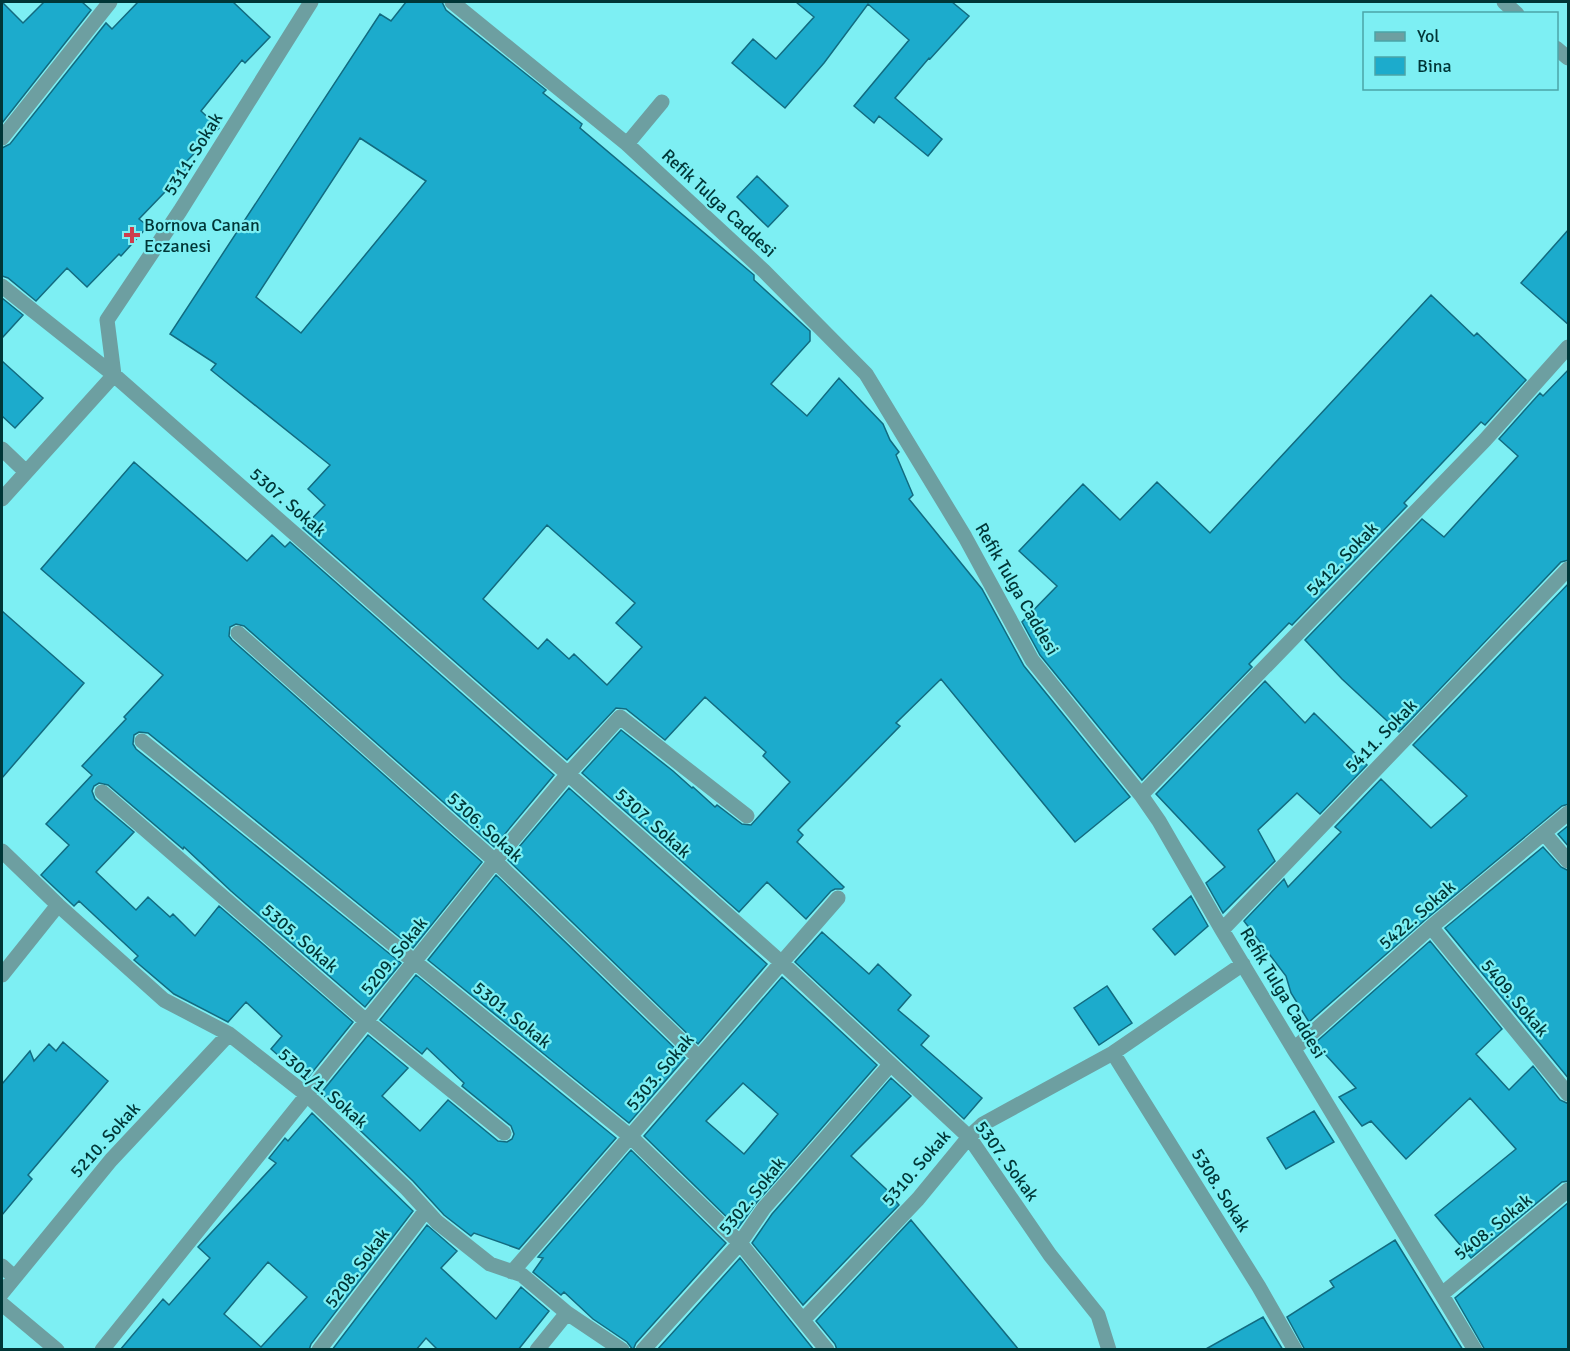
<svg xmlns="http://www.w3.org/2000/svg" width="1570" height="1351" font-family="Signika,sans-serif">
<style>
.building{fill:#1cabcc;stroke:#126b80;stroke-width:1.5;fill-rule:evenodd}
.lines{fill:none;stroke-linecap:round;stroke-linejoin:round}
.minor{stroke:#6d9fa1;stroke-width:15}
.poi-dot{fill:#cd3d4e;stroke:#7deff3;stroke-width:2}
.labels{text-anchor:middle;dominant-baseline:central;stroke-width:4.5;stroke-linejoin:round;paint-order:stroke}
.street-label{font-size:18px;fill:#003637;stroke:#7deff3}
.poi-label{font-size:18px;fill:#003637;stroke:#7deff3;text-anchor:start}
</style>
<rect width="100%" height="100%" fill="#7deff3"/>
<!-- building -->
<path class="building" d="M2,2L23,23L44,2H82L91,10L2,123Z
M138,2H233L270,37L245,63L242,60L201,111L219,128L186,162L190,166L139,219L148,226L121,256L119,254L87,287L67,268L36,301L8,278L2,276V148L10,144L106,23L112,29Z
M406,2H442L446,10L546,90L543,93L582,124L580,128L754,275V280L810,331V341L771,384L807,416L839,378L883,424L890,440L899,452L896,455L913,495L909,499L982,589L1024,666L1130,797L1075,842L941,679L896,723L900,726L798,830L803,835L797,842L844,887L842,889H835L831,891L806,919L767,882L739,912L582,773L621,730L673,771L692,788L693,787L715,807L717,805L742,824L751,825L790,782L763,756L766,752L705,697L665,740L626,709L616,708L567,760L303,528L325,505L308,489L330,465L211,370L216,364L170,334L380,14L391,21ZM360,138L426,181L301,333L256,297ZM547,525L635,603L616,623L642,647L607,685L574,654L569,659L547,639L538,649L483,599Z
M796,2H952L969,16L930,59L929,58L895,98L942,139L928,156L879,116L874,123L854,106L909,40L868,4L824,63L785,108L732,63L753,39L776,59L814,17Z
M757,176L788,206L768,227L737,197Z
M1569,229V325L1521,283Z
M1431,295L1474,336L1477,333L1526,380L1485,425L1481,422L1404,503L1407,506L1292,625L1289,623L1249,664L1252,667L1142,780L1040,655L1022,622L1057,586L1019,551L1083,484L1120,520L1157,482L1210,533Z
M2,298L23,315L2,338Z
M2,361L43,398L15,428L2,416Z
M1569,369V560L1561,562L1399,732L1342,679L1305,640L1422,519L1444,537L1518,456L1499,439L1540,393L1543,396Z
M134,462L247,561L272,535L285,547L290,542L554,775L494,847L244,626L236,624L230,627L229,636L232,640L482,862L413,948L148,733L139,732L134,735L133,744L136,749L401,963L365,1007L231,891L184,847L183,849L108,785L99,783L94,786L92,791L95,799L134,832L96,872L136,910L148,897L170,917L173,914L195,936L219,906L353,1022L306,1080L271,1049L282,1036L246,1002L228,1022L174,994L134,960L138,956L79,901L74,906L41,875L69,845L46,824L92,775L82,766L126,719L124,717L163,675L41,569Z
M1569,583V804L1562,806L1425,920L1309,1022L1291,993L1286,976L1244,921L1284,879L1288,887L1341,832L1335,827L1381,779L1431,828L1467,796L1413,745Z
M2,611L84,683L2,778Z
M1265,681L1305,723L1314,713L1367,765L1320,814L1297,793L1258,830L1275,861L1223,913L1206,883L1225,867L1156,794Z
M569,788L767,964L698,1044L508,860Z
M1569,825V847L1558,834Z
M1543,847L1561,867L1569,871V1079L1445,928Z
M496,875L685,1058L629,1123L428,960Z
M1191,896L1208,926L1175,955L1153,929Z
M822,932L869,974L878,964L911,995L898,1010L929,1036L921,1045L982,1098L964,1119L795,962Z
M1430,941L1502,1029L1476,1054L1509,1090L1533,1066L1560,1100L1569,1104V1181L1562,1182L1471,1258L1435,1215L1516,1149L1470,1098L1406,1159L1371,1121L1362,1126L1339,1097L1356,1088L1315,1043Z
M416,975L616,1138L519,1249L474,1233L471,1236L444,1215L413,1181L321,1093L368,1035L408,1068L382,1096L420,1131L448,1100L498,1141L507,1142L512,1139L514,1134L511,1126L462,1086L464,1083L427,1048L422,1054L380,1020Z
M782,977L877,1065L757,1202L738,1228L644,1136ZM743,1083L778,1114L744,1154L706,1121Z
M1107,986L1132,1023L1099,1045L1074,1008Z
M63,1042L108,1081L28,1175L32,1179L2,1215V1084L30,1051L34,1061L49,1044L56,1051Z
M891,1078L911,1096L851,1156L886,1189L899,1205L803,1305L752,1243L772,1214Z
M1314,1111L1334,1142L1286,1169L1267,1138Z
M312,1113L413,1211L311,1344L309,1350H120L163,1299L169,1305L210,1258L198,1247L276,1163L269,1158L285,1138L288,1141ZM268,1262L307,1297L261,1347L224,1314Z
M631,1150L726,1243L636,1343L633,1350L627,1342L593,1319L564,1292L561,1295L533,1272L543,1258L538,1257Z
M1569,1202V1350H1485L1455,1298Z
M911,1220L1019,1350H837L835,1344L816,1321Z
M427,1225L457,1251L441,1268L496,1319L521,1287L549,1311L518,1350H438L426,1338L416,1350H332Z
M1395,1240L1463,1350H1305L1287,1317L1334,1287L1330,1281Z
M740,1258L814,1350H657Z
M1263,1317L1283,1350H1204Z"/>
<g class="lines">
<!-- minor -->
<path class="minor" d="M452,2L627,144L764,271L866,374L965,537L1032,660L1141,795L1159,821L1222,930L1475,1350
M1504,2L1517,14
M1556,48L1568,58
M2,138L110,2
M627,144L662,102
M2,286L114,375L568,774L782,963L969,1137L1050,1255L1098,1315L1109,1350
M2,449L25,471
M2,499L114,375L107,320L180,211L311,2
M238,633L495,861L698,1057
M142,741L631,1137L740,1243L827,1350
M102,792L366,1021L504,1133
M1141,795L1485,440L1568,347
M1544,833L1568,861
M2,851L58,905L164,1000L229,1034L307,1095L406,1188L437,1222L490,1264L522,1275L567,1313L622,1350
M1431,927L1568,1094
M1222,930L1568,569
M2,975L58,905
M1294,1049L1431,927L1568,813
M1113,1053L1259,1287L1295,1350
M2,1266L14,1277
M512,1272L838,898
M2,1293L111,1160L229,1034
M1442,1294L1568,1190
M2,1304L57,1350
M803,1320L918,1199L969,1137L983,1124L1113,1053L1243,964
M102,1350L495,861L568,774L620,717L747,816
M319,1350L426,1210
M537,1350L567,1313
M643,1350L740,1243L764,1208L890,1065"/>
</g>
<!-- markers -->
<path class="poi-dot" d="M129 226h6v6h6v6h-6v6h-6v-6h-6v-6h6z"/>
<g class="labels">
<!-- street labels -->
<g class="street-label">
<text transform="translate(193 154) rotate(-58)">5311. Sokak</text>
<text transform="translate(719 203) rotate(43)">Refik Tulga Caddesi</text>
<text transform="translate(288 502) rotate(41)">5307. Sokak</text>
<text transform="translate(1342 559) rotate(-46)">5412. Sokak</text>
<text transform="translate(1017 589) rotate(60)">Refik Tulga Caddesi</text>
<text transform="translate(1381 736) rotate(-46)">5411. Sokak</text>
<text transform="translate(653 823) rotate(42)">5307. Sokak</text>
<text transform="translate(485 827) rotate(42)">5306. Sokak</text>
<text transform="translate(1417 915) rotate(-41)">5422. Sokak</text>
<text transform="translate(300 938) rotate(41)">5305. Sokak</text>
<text transform="translate(394 956) rotate(-51)">5209. Sokak</text>
<text transform="translate(1283 993) rotate(59)">Refik Tulga Caddesi</text>
<text transform="translate(1515 998) rotate(50)">5409. Sokak</text>
<text transform="translate(512 1015) rotate(39)">5301. Sokak</text>
<text transform="translate(660 1072) rotate(-50)">5303. Sokak</text>
<text transform="translate(323 1088) rotate(41)">5301/1. Sokak</text>
<text transform="translate(105 1140) rotate(-48)">5210. Sokak</text>
<text transform="translate(1007 1161) rotate(54)">5307. Sokak</text>
<text transform="translate(916 1168) rotate(-49)">5310. Sokak</text>
<text transform="translate(1221 1190) rotate(58)">5308. Sokak</text>
<text transform="translate(752 1196) rotate(-51)">5302. Sokak</text>
<text transform="translate(1493 1227) rotate(-39)">5408. Sokak</text>
<text transform="translate(357 1268) rotate(-53)">5208. Sokak</text>
</g>
<!-- poi labels -->
<g class="poi-label">
<text x="144" y="225">Bornova Canan<tspan x="144" dy="21">Eczanesi</tspan></text>
</g>
</g>
<!-- border -->
<rect width="1570" height="1351" fill="none" stroke="#003637" stroke-width="6"/>
<!-- legend -->
<rect x="1363" y="12" width="195" height="78" fill="#7deff3" stroke="#4ba5a8" stroke-width="1.5"/>
<rect x="1375" y="32" width="30" height="9" fill="#6d9fa1" stroke="#4ba5a8" stroke-width="1.5"/>
<text x="1417" y="42" font-size="18" fill="#003637">Yol</text>
<rect x="1375" y="57" width="30" height="18" fill="#1cabcc" stroke="#4ba5a8" stroke-width="1.5"/>
<text x="1417" y="72" font-size="18" fill="#003637">Bina</text>
</svg>
